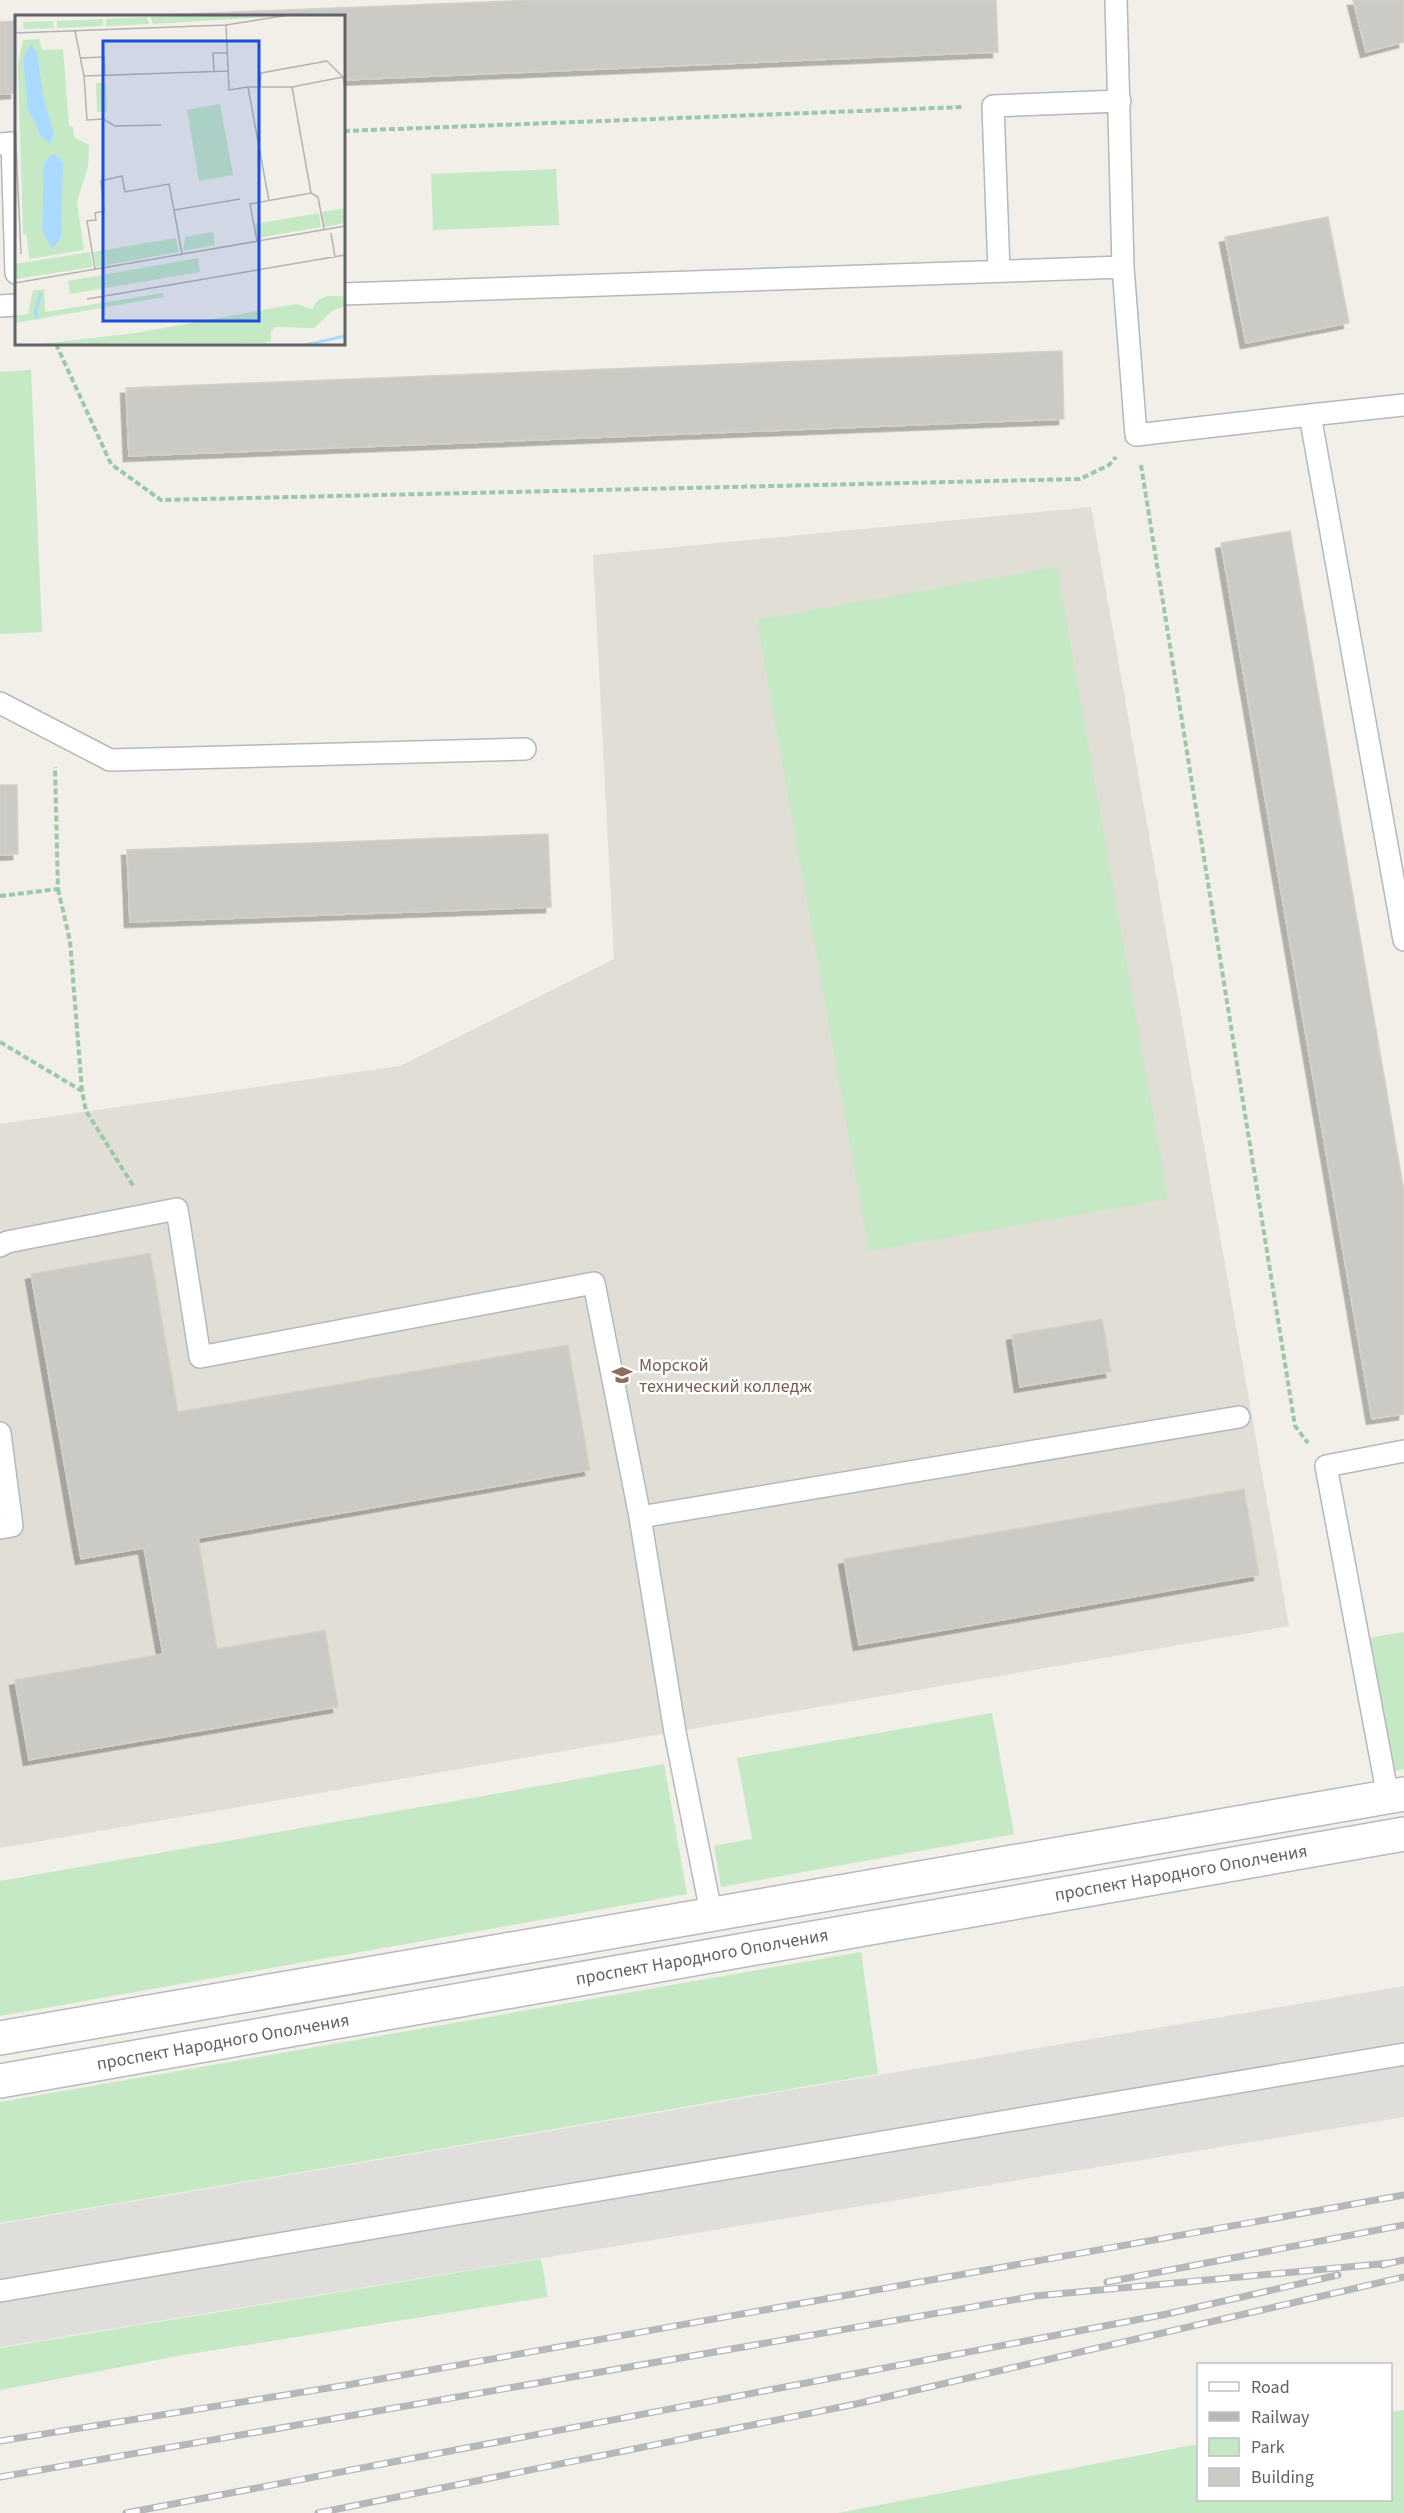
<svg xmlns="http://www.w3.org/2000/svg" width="1404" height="2513" font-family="'Source Sans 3',sans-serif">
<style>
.industrial{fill:#e0deda}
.education{fill:#e1ded6}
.green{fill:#c5e8c5}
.building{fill:#cccac5;stroke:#d6d1c6;stroke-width:1.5;filter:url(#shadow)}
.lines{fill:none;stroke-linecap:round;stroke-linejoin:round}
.service-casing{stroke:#b5b8bc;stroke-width:24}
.secondary-casing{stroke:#b6babf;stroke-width:36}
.path{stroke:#9cc7a9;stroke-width:4;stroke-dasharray:6 3;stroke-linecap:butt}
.service{stroke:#fff;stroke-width:21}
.secondary{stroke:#fff;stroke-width:33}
.rail-casing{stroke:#b6b7b8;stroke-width:7}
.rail{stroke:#fff;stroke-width:4.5;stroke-dasharray:14;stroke-linecap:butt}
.labels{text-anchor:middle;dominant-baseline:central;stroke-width:5;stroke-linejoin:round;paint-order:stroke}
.education-label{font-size:18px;fill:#785e54;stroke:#fff;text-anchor:start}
.street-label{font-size:18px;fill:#5f6368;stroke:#fff}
.inset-river{fill:none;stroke:#aadaff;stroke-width:3}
.inset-road{fill:none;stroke:#b3b3b1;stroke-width:1.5}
.view{fill:#1d4ed8;fill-opacity:0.15;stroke:#1d4ed8;stroke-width:3}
.inset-edge{fill:none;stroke:#5f6368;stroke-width:3}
</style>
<defs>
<filter id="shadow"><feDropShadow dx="-5.5" dy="5.5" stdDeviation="0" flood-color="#0004"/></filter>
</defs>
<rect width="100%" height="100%" fill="#f1efe8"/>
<!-- industrial -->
<path class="industrial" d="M1404,1986V2117L0,2347V2224Z"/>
<!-- education -->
<path class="education" d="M1091,507L1289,1626L0,1848V1124L400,1066L614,959L593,555Z"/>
<!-- green -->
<path class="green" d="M556,169L559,225L433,230L431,174Z
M31,370L42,632L0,634V372Z
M1057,567L1168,1199L869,1251L757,620Z
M1404,1632V1769L1391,1772L1368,1638Z
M992,1713L1014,1834L721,1887L714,1846L752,1839L737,1758Z
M664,1764L687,1894L0,2016V1881Z
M861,1952L878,2074L0,2223V2102Z
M541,2259L548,2297L183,2355L0,2390V2348Z
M1404,2410V2513H838L1198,2444V2500H1390L1391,2412Z"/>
<!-- building -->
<path class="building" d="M536,0H996L998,52L344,80V16H134Z
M1353,0H1404V42L1366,52Z
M16,21V93L0,94V22Z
M1328,217L1349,323L1246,343L1225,237Z
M1062,351L1064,419L129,456L126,388Z
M1290,531L1404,1192V1414L1372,1419L1221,543Z
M0,785H17L18,854L0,855Z
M548,834L551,907L130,922L127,850Z
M150,1253L178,1412L568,1345L590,1470L198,1538L217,1649L325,1630L338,1707L29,1760L15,1680L163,1654L144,1548L81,1559L31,1274Z
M1102,1319L1111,1372L1020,1387L1012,1335Z
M1244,1489L1259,1575L859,1645L844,1559Z"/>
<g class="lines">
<!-- service casing -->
<g class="service-casing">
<path id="service" d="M1116,0L1123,267L1136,435L1310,415
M0,144L12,143L16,273
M999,271L993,106L1120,101
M344,294L1123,267
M0,306L16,305
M1404,405L1310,415L1404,940
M0,703L110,760L525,749
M0,1246L7,1242L177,1209L200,1357L594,1283L640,1517
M0,1433L12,1526L0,1528
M1388,1797L1326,1466L1404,1451
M711,1912L675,1732L640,1517L1239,1417
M0,2291L1404,2054"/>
</g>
<!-- secondary casing -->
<g class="secondary-casing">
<path id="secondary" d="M0,2038L1404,1794
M0,2081L1404,1834"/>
</g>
<!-- path -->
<path class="path" d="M344,131L963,107
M56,344L111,464L161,500L1080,479L1109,465L1116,457
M1141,465L1295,1426L1308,1443
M58,889L70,941L82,1091
M0,896L58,889L55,767
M0,1042L82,1091L86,1111L134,1187"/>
<!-- service -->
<use href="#service" class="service"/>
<!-- secondary -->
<use href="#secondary" class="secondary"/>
<!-- rail casing -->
<g class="rail-casing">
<path id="rail" d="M1382,2265L1404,2260
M1107,2282L1404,2225
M0,2441L347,2385L1404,2195
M0,2477L1035,2296L1390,2263
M126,2513L1167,2314L1338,2275
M318,2513L856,2404L1404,2277"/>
</g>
<!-- rail -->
<use href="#rail" class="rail"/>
</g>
<!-- icons -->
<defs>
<g id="university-bare" transform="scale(1.62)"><path d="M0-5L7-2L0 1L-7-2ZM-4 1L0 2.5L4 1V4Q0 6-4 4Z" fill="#8d6e63" stroke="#fff" stroke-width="2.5" paint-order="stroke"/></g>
</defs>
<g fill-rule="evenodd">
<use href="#university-bare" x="622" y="1375"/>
</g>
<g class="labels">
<!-- education labels -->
<g class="education-label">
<text x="639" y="1365">Морской<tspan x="639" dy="21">технический колледж</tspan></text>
</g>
<!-- street labels -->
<g class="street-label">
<text transform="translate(1181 1873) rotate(-10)">проспект Народного Ополчения</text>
<text transform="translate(702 1957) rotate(-10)">проспект Народного Ополчения</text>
<text transform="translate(223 2042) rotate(-10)">проспект Народного Ополчения</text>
</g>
</g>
<!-- overview -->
<g transform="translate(15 15)">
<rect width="330" height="330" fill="#f1efe8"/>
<path d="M194,0L250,2L138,9L136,2ZM132,2L134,9L91,11V4ZM88,4V11L42,13V6ZM38,6L39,13L9,14L8,7ZM24,24L27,35L48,34L54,111L58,112L59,122L74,130L73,151L62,187L69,235L14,244L12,221L8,218L3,49L8,25ZM81,68H91L92,97H82ZM205,89L218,160L184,166L172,95ZM330,193V208L309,212L307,197ZM304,198L306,212L242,223L240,209ZM198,217L200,230L168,236L170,222ZM161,223L164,237L81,252L78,237ZM75,237L78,252L0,264V249ZM183,243L185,257L55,279L53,266ZM29,274L30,297L148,278L149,282L0,308V301L13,299L18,276ZM312,281H328L330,291L317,296L299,313L261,312L256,316V326L248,328L26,329L121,318L281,289L297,294L303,285Z" fill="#c5e8c5"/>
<path d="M16,29L22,37L28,81L39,118L35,129L26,121L13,94L8,43ZM39,138L48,148L46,223L37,234L27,216L29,148Z" fill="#aadaff"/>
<path class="inset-river" d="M23,304L20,297L26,278M290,330L330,321"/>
<path class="inset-road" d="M211,10L214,75L233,72M60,16L69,61L72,105L88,104L100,111L146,110M0,18L211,10L274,0M65,43L89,42L90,60M199,57L198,38H212M69,61L213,56M245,71L246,58L312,46L328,62L330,73M277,72L328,62M0,73V94M0,109L6,239M254,186L233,72H277L296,178M316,218L320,242M242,226L235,189L296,178L303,182L309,214M167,239L159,195L225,184M80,254L72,206L81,205L80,198L89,196L86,166L107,161L110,177L154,169L159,195M0,268L330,211M72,284L330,240"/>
<path class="view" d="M88,26H244V306H88Z"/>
<rect width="330" height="330" class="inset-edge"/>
</g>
<!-- legend -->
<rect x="1197" y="2363" width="195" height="138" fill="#ffffff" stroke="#bfc1c3" stroke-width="1.5"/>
<rect x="1209" y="2382" width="30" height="9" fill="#ffffff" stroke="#bfc1c3" stroke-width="1.5"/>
<text x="1251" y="2393" font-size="18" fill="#5f6368">Road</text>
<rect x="1209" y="2412" width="30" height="9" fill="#b6b7b8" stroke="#bfc1c3" stroke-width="1.5"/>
<text x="1251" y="2423" font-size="18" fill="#5f6368">Railway</text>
<rect x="1209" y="2438" width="30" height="18" fill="#c5e8c5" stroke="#bfc1c3" stroke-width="1.5"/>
<text x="1251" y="2453" font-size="18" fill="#5f6368">Park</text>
<rect x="1209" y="2468" width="30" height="18" fill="#cccac5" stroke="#bfc1c3" stroke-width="1.5"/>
<text x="1251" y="2483" font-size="18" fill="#5f6368">Building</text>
</svg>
